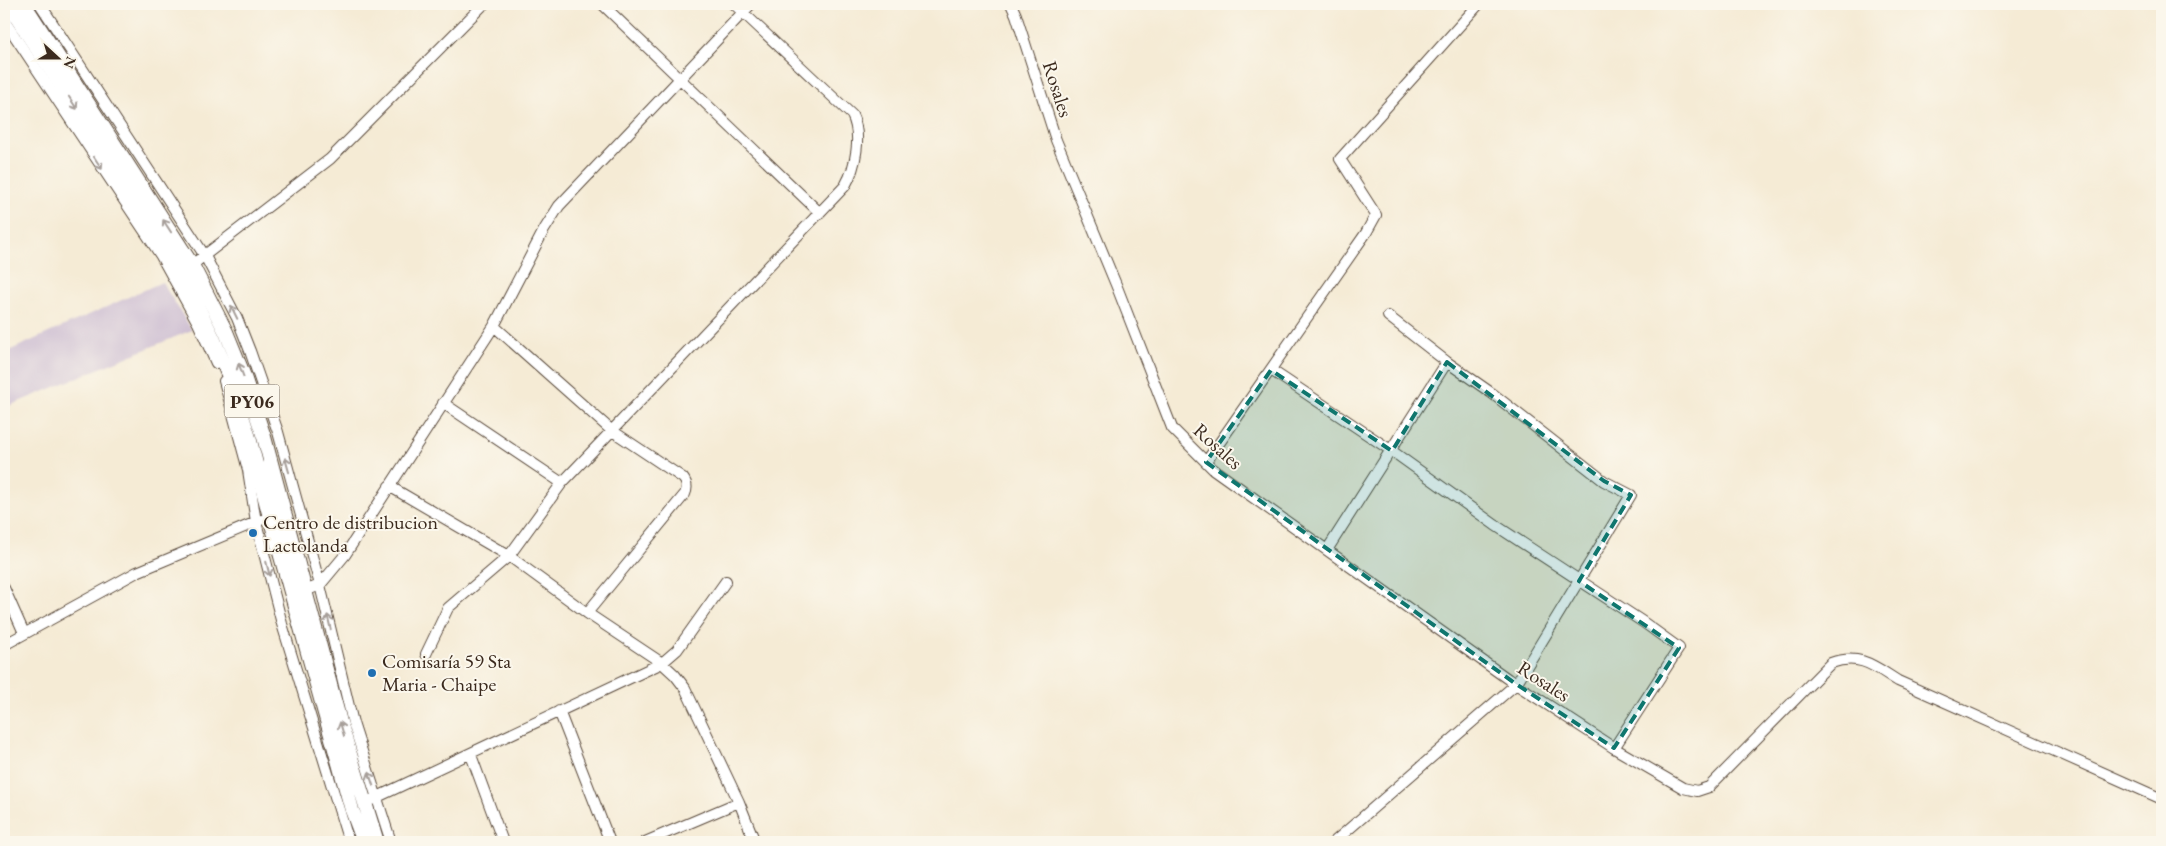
<svg xmlns="http://www.w3.org/2000/svg" width="2166" height="846" font-family="'EB Garamond',serif">
<style>
.industrial{fill:#cdbed2}
.lines{fill:none;stroke-linecap:round;stroke-linejoin:round}
.minor-casing{stroke:#574739;stroke-width:12}
.highway-casing{stroke:#574739;stroke-width:16}
.minor{stroke:#fff;stroke-width:10}
.highway{stroke:#fff;stroke-width:14}
.oneway{stroke:#a79f9a}
.marked{fill:#0f766e;fill-opacity:0.2;stroke:#0f766e;stroke-width:4;stroke-dasharray:10 6;stroke-linejoin:round}
.poi-dot{fill:#1f6fb2;stroke:#fbf7ec;stroke-width:2}
.labels{text-anchor:middle;dominant-baseline:central;stroke-width:4;stroke-linejoin:round;paint-order:stroke}
.shield{fill:#fbf7ec;stroke:#75685c;stroke-width:1}
.shield-label{font-size:19px;font-weight:bold;fill:#3b2a1e}
.street-label{font-size:20px;fill:#3b2a1e;stroke:#fbf7ec}
.poi-label{font-size:20px;fill:#3b2a1e;stroke:#fbf7ec;text-anchor:start}
</style>
<rect width="100%" height="100%" fill="#fbf7ec"/>
<filter id="ink" filterUnits="userSpaceOnUse"><feTurbulence type="fractalNoise" baseFrequency=".02" numOctaves="2"/><feDisplacementMap in="SourceGraphic" scale="10" xChannelSelector="R" yChannelSelector="G"/><feConvolveMatrix kernelMatrix="1 2 1 2 8 2 1 2 1" color-interpolation-filters="sRGB"/></filter>
<filter id="wash" filterUnits="userSpaceOnUse"><feTurbulence type="fractalNoise" baseFrequency=".0096" numOctaves="4" result="noise"/><feDisplacementMap in="SourceGraphic" scale="20" xChannelSelector="R" yChannelSelector="G"/><feGaussianBlur stdDeviation="1.12" result="paint"/><feColorMatrix in="noise" values="0 0 0 0 0 0 0 0 0 0 0 0 0 0 0 0 0 1.4 0 .05"/><feComposite in="paint" operator="in"/></filter>
<g filter="url(#wash)">
<rect width="100%" height="100%" fill="#f5ebd5"/>
<!-- industrial -->
<path class="industrial" d="M162,282L192,330L4,408V353Z"/>
</g>
<g filter="url(#ink)">
<g class="lines">
<!-- minor casing -->
<g class="minor-casing">
<path id="minor" d="M40,4L205,256L237,318L250,351L278,432L320,585L353,723L391,842
M602,4L819,212
M1011,4L1016,15L1056,140L1117,287L1172,428L1213,469L1508,679L1614,748L1683,788L1697,791L1709,787L1831,663C1860,653 1874,666 1898,681L2162,799
M4,20L161,256L198,323L216,363
M192,265L330,159L484,4
M494,326L611,430L683,478C687,483 688,487 685,494L587,613
M1271,370L1392,451L1495,525L1643,622L1679,648L1614,748
M224,381L248,470L256,522L282,624L349,842
M443,403L562,483
M268,462L267,476L273,515L278,519L297,587
M1206,462L1366,233L1376,215L1340,159L1479,4
M389,486L509,556L587,613L662,663L675,675L685,688L739,802L755,842
M1327,550L1447,362
M4,588L24,633
M305,591L320,585L345,555L494,326L544,230L559,206L751,4
M4,645L137,572L261,520
M426,654L448,608L509,556L562,483L845,186C856,167 862,135 852,115L734,4
M559,711L610,842
M471,755L503,842
M371,800L662,663L677,650L726,581
M645,842L739,802
M1334,842L1516,684L1631,495L1604,481L1493,394L1447,362L1388,316"/>
</g>
<!-- highway casing -->
<g class="highway-casing">
<path id="highway" d="M8,4L172,256L213,338L230,379L250,441L270,517L328,724L352,810L364,842
M24,4L192,265L226,332L243,374L264,437L340,722L377,842"/>
</g>
<!-- minor -->
<use href="#minor" class="minor"/>
<!-- highway -->
<use href="#highway" class="highway"/>
</g>
<!-- one-way arrows -->
<defs><path id="oneway-shaft" d="M-6 0H5M1.5-3L5.5 0L1.5 3" fill="none" stroke-width="1.6" stroke-linecap="round" stroke-linejoin="round" transform="scale(1.25)"/></defs>
<g class="oneway">
<use href="#oneway-shaft" transform="translate(73 103) rotate(57)"/>
<use href="#oneway-shaft" transform="translate(98 163) rotate(57)"/>
<use href="#oneway-shaft" transform="translate(167 226) rotate(-123)"/>
<use href="#oneway-shaft" transform="translate(234 312) rotate(-116)"/>
<use href="#oneway-shaft" transform="translate(241 370) rotate(-111)"/>
<use href="#oneway-shaft" transform="translate(287 465) rotate(-106)"/>
<use href="#oneway-shaft" transform="translate(268 569) rotate(76)"/>
<use href="#oneway-shaft" transform="translate(329 622) rotate(-103)"/>
<use href="#oneway-shaft" transform="translate(342 729) rotate(-106)"/>
<use href="#oneway-shaft" transform="translate(371 779) rotate(-108)"/>
</g>
</g>
<!-- marked area -->
<path class="marked" d="M1447,362L1604,481L1631,495L1579,581L1679,648L1614,748L1516,684L1206,462L1271,370L1392,451Z"/>
<!-- markers -->
<g class="poi-dot">
<circle cx="253" cy="533" r="5"/>
<circle cx="372" cy="673" r="5"/>
</g>
<g class="labels">
<!-- shield labels -->
<rect class="shield" x="224.5" y="384.5" width="55" height="33" rx="4"/>
<g class="shield-label">
<text x="252" y="401">PY06</text>
</g>
<!-- street labels -->
<g class="street-label">
<text transform="translate(1058 89) rotate(72)">Rosales</text>
<text transform="translate(1218 446) rotate(42)">Rosales</text>
<text transform="translate(1544 681) rotate(33)">Rosales</text>
</g>
<!-- poi labels -->
<g class="poi-label">
<text x="263" y="522">Centro de distribucion<tspan x="263" dy="23">Lactolanda</tspan></text>
<text x="382" y="661">Comisaría 59 Sta<tspan x="382" dy="23">Maria - Chaipe</tspan></text>
</g>
</g>
<!-- margin -->
<rect width="2166" height="846" fill="none" stroke="#fbf7ec" stroke-width="20"/>
<!-- north arrow -->
<g transform="translate(58 58) rotate(111)" stroke="#fbf7ec" stroke-width="4" paint-order="stroke">
<path d="M0-4L9 19L0 12L-9 19Z" fill="#3b2a1e"/>
<text y="-8" font-size="14" font-weight="bold" text-anchor="middle" fill="#3b2a1e">N</text>
</g>
</svg>
